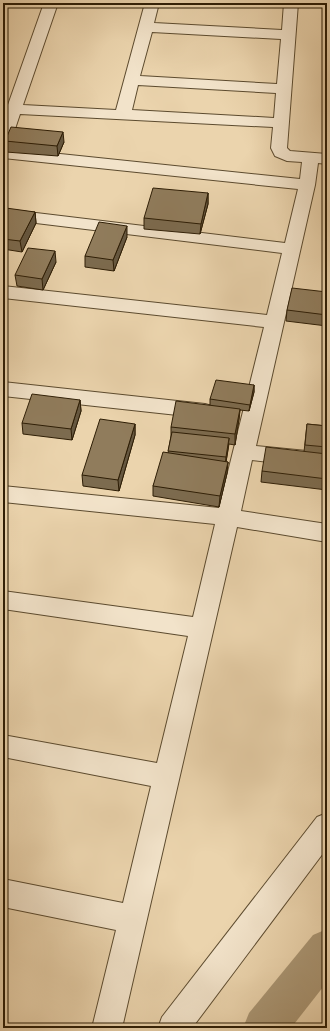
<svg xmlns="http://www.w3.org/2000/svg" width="330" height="1031" font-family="Vollkorn,serif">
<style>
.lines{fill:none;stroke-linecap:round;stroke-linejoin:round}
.canal{fill:#aa9674;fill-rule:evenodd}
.minor-casing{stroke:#5c4b2f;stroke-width:2}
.tertiary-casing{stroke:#5c4b2f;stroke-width:2}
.minor{fill:#f2e3ca;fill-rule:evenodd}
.tertiary{fill:#f2e3ca;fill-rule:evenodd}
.wall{fill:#7c6b4f;stroke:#2d1d05}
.shaded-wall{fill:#655740;stroke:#2d1d05}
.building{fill:#907c5c;stroke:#2d1d05}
</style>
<rect width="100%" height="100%" fill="#ebd4ad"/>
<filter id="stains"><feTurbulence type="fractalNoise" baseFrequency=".005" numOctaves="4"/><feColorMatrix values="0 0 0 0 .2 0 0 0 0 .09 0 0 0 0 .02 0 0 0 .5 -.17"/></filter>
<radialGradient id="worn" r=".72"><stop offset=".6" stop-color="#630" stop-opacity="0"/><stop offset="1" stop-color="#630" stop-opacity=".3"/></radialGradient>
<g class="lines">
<!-- canal -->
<path class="canal" d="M327,929V982L291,1028H243L249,1013L313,935Z"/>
<!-- minor casing -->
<g class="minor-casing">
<path id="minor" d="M44,3H58L23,105L116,110L145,3H159L154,23L282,30L284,3H298L287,148L290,151L327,154V164L318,163L315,185L256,446L327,453V469L252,460L241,511L327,524V542L237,527L122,1028H92L116,930L3,907V879L123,903L151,786L3,757V735L157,763L188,636L3,609V591L193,617L215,524L3,502V486L219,508L264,327L3,298V286L267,315L282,253L3,219V209L285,243L298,189L3,158V148L300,179L302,162L287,161L275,156L271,148L273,127L20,114L11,141L9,144L3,146V119ZM152,32L281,39L277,84L140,76ZM138,85L276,93L274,118L132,110Z
M3,382L205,404L212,406L215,411L212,416L205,418L3,396Z"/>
</g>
<!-- tertiary casing -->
<g class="tertiary-casing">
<path id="tertiary" d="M327,813V848L192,1028H158L162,1017L317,817Z"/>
</g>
<!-- minor -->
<use href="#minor" class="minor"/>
<!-- tertiary -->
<use href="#tertiary" class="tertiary"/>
</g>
<!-- wall -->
<path class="wall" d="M5,141L64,142L58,156L6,152Z
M208,193V204L200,234L144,229V218Z
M35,212L36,223L22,252L3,249V214Z
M127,237L114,271L85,267V256Z
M56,262L43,290L17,286L15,275Z
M327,292V326L286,321L287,310Z
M254,385V392L249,411L240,410L239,419L235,445L229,444L226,462H228L227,473L219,507L153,496V486L168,453L171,436V427L210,405V399Z
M80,400L81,411L72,440L23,434L22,423Z
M135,424V435L119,491L83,486L82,475Z
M307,424L327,426V490L261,482L262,471L304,452Z"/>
<!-- shaded-wall -->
<path class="shaded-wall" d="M63,132L64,142L58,156L57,146Z
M208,193V204L200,234L201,224Z
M35,212L36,223L22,252L20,241Z
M127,226V237L114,271L113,260Z
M55,251L56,262L43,290L42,279Z
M254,385V392L249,411L250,405Z
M80,400L81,411L72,440L71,429Z
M240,409L239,419L235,445V434Z
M135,424V435L119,491L118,480Z
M229,438L228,449L225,468L226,457Z
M228,462L227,473L219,507L220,496Z"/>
<!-- building -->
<path class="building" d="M11,127L63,132L57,146L5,141Z
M153,188L208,193L201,224L144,218Z
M6,208L35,212L20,241L3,239V214Z
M99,222L127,226L113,260L85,256Z
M28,248L55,251L42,279L15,275Z
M292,288L327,292V315L287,310Z
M216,380L254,385L250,405L210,399Z
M32,394L80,400L71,429L22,423Z
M176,401L240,409L235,434L171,427Z
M100,419L135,424L118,480L82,475Z
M307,424L327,426V447L305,445Z
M172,432L229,438L226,457L168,451Z
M266,447L327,454V479L262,471Z
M163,452L228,462L220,496L153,486Z"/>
<!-- margin -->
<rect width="330" height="1031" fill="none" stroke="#ebd4ad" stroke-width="16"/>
<rect x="4" y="4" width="322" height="1023" fill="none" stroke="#2d1d05" stroke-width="2"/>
<rect x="8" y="8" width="314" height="1015" fill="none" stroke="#2d1d05"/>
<rect width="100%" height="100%" filter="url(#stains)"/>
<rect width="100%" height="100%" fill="url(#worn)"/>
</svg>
